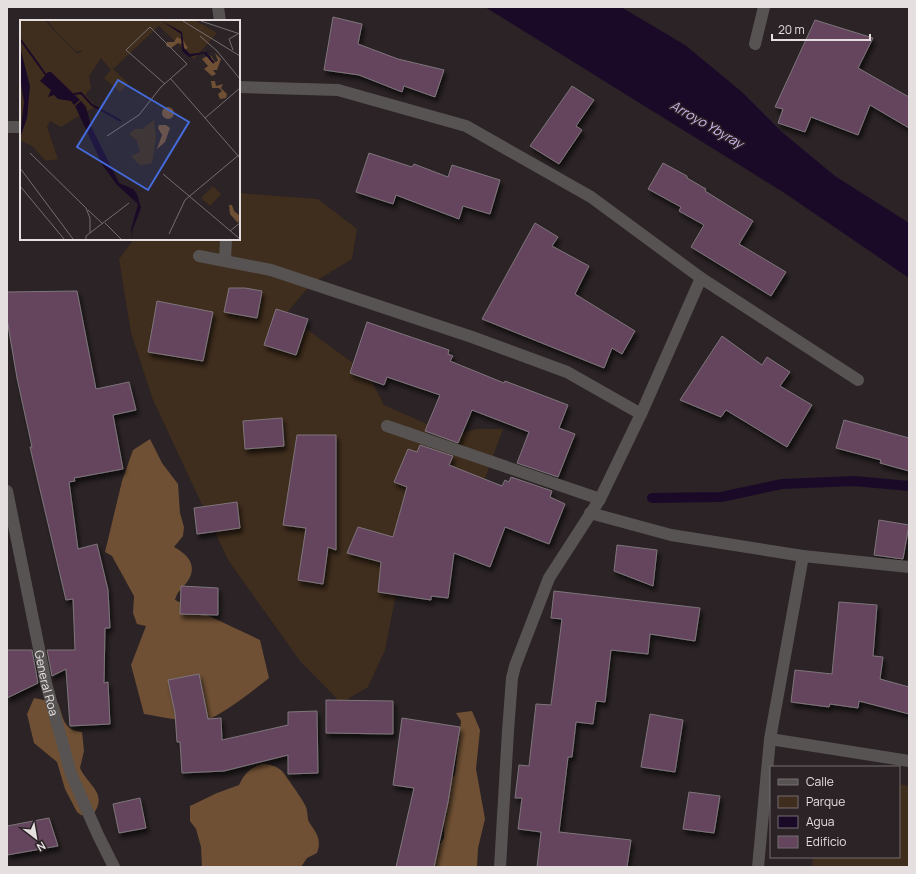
<svg xmlns="http://www.w3.org/2000/svg" width="916" height="874" font-family="Manrope,sans-serif">
<style>
.green{fill:#3f2d1d}
.forest{fill:#6f5034}
.water{fill:#1a0a28}
.lines{fill:none;stroke-linecap:round;stroke-linejoin:round}
.stream{stroke:#1a0a28;stroke-width:10}
.building{fill:#65445d;stroke:#7d767b;filter:url(#shadow)}
.service{stroke:#575352;stroke-width:12}
.minor{stroke:#575352;stroke-width:12}
.labels{text-anchor:middle;dominant-baseline:central;stroke-width:3;stroke-linejoin:round;paint-order:stroke}
.street-label{font-size:12px;fill:#e5dfe0;stroke:#2b2325}
.water-label{font-size:13px;font-style:italic;fill:#d3b5f2;stroke:#2b2325}
.inset-river{fill:none;stroke:#1a0a28;stroke-width:2}
.inset-road{fill:none;stroke:#756e70;stroke-width:1}
.view{fill:#456bda;fill-opacity:0.15;stroke:#456bda;stroke-width:2}
.inset-edge{fill:none;stroke:#e5dfe0;stroke-width:2}
</style>
<defs>
<filter id="shadow"><feDropShadow dx="2.5" dy="4.5" stdDeviation="2" flood-color="#0009"/></filter>
</defs>
<rect width="100%" height="100%" fill="#2b2325"/>
<!-- green -->
<path class="green" d="M239,193L318,199L357,229L352,259L311,284L286,314L368,374L384,405L452,435L477,429H503L475,506L406,542L385,650L368,687L341,703L300,661L228,560L153,400L131,333L119,259L134,239H239Z
M899,784L909,786V867H812L813,857H899Z"/>
<!-- forest -->
<path class="forest" d="M150,439L162,463L178,484L180,513L184,527L183,536L174,547C187,554 197,564 189,579C184,588 178,589 175,600L260,640L269,678C255,689 218,719 202,721C183,722 162,717 144,714L131,665L146,626L137,624L133,613L134,596L112,556L105,552L122,481L133,450Z
M34,698L58,703C64,719 63,730 82,732L84,751L80,768C89,787 110,794 91,817L81,815L77,812L65,789L57,762L34,743L27,714Z
M472,711L480,730L476,769L485,819L478,848L477,867H435V855L437,848L444,838V823L447,813L437,788L452,779L455,774L461,721L456,713Z
M262,764C270,764 276,766 282,771C284,773 305,803 306,807C308,812 307,818 309,822C316,833 322,838 317,853L307,858L301,867H202L201,847L196,829L190,821V806L217,793L239,785C245,773 250,768 262,764Z"/>
<!-- water -->
<path class="water" d="M485,7H621L685,45L742,92L783,133L835,176L909,223V278L786,194Z"/>
<g class="lines">
<!-- stream -->
<path class="stream" d="M652,498L721,497L782,484L854,481L909,486"/>
</g>
<!-- building -->
<path class="building" d="M333,17L362,24L358,44L398,59L444,70L435,97L404,86L402,92L359,75L324,70Z
M815,20L873,38L858,68L909,97V128L870,105L858,135L811,117L805,132L778,123L783,109L775,107Z
M572,86L594,100L576,126L582,130L559,164L530,146Z
M369,153L412,167L414,164L448,177L452,165L500,180L490,214L463,206L459,219L396,195L393,204L356,192Z
M663,163L687,176V178L706,189L705,191L753,221L739,244L786,272L771,296L691,247L704,225L679,211L681,207L648,189Z
M535,223L558,237L552,246L589,266L575,294L635,331L622,354L612,348L604,368L482,319Z
M229,288H245L262,291L257,318L224,312Z
M77,291L96,389L129,382L136,410L113,415L123,469L74,478L75,481L69,482L78,549L97,544L108,590L110,628H105L104,683L108,682L110,724L70,726L66,669L52,676L47,650H75L73,599L66,600L30,447H32L17,378L7,319V292Z
M157,301L213,312L203,361L148,352Z
M276,309L308,319L296,355L264,345Z
M367,322L449,350L448,354L453,356L450,361L504,383L505,381L568,405L559,428L575,434L558,477L517,463L529,432L472,410L458,443L425,431L440,395L387,377L384,385L350,373Z
M722,336L762,365L767,357L790,372L780,386L812,405L787,447L726,410L721,417L680,400Z
M282,418L284,446L245,449L243,421Z
M844,420L909,438V471L880,463L881,460L836,448Z
M297,435H336V550L328,547L323,584L298,580L306,528L283,525Z
M420,445L453,456L449,465L502,486L505,480L509,482L511,477L552,491L550,497L565,504L549,544L505,527L490,567L454,553L448,598L431,596V600L378,592L381,562L347,553L358,527L393,537L407,487L394,482L408,449L417,452Z
M237,502L240,528L197,534L194,508Z
M879,520L909,525L903,559L874,555Z
M617,545L657,550L653,586L614,571Z
M181,586L218,588V615L180,614Z
M554,591L700,608L695,641L650,634L648,654L611,650L605,702L596,701L593,724L576,722L572,757H568L559,832L631,840L627,867H537L541,832L518,829L522,798H515L519,765L529,766L536,704L551,705L562,619L551,618Z
M839,602L877,605L873,656L883,657L880,679L909,687V714L859,701L858,708L830,704L829,707L791,702L795,670L832,674Z
M7,650H32L38,683L7,698Z
M199,674L208,719L221,718L222,740L288,725V712L317,711L318,773L288,774V755L224,771L182,773L180,742H177L175,713L168,680Z
M326,700L393,701V734L326,733Z
M650,714L683,720L675,772L641,767Z
M402,718L460,727L448,802L434,867H396L414,788L393,785Z
M689,792L720,796L714,833L683,829Z
M140,798L146,828L119,833L113,804Z
M49,818L58,846L7,855V826Z"/>
<g class="lines">
<!-- service -->
<g class="service">
<path d="M218,7L220,21"/>
<path d="M755,44L764,7"/>
<path d="M239,87L338,90L466,126L591,197L701,278L858,380"/>
<path d="M7,127H21"/>
<path d="M199,256L271,270L472,337L567,372L641,414"/>
<path d="M225,261L226,239"/>
<path d="M387,426L600,499"/>
<path id="s1" d="M7,491L46,683L71,774L98,835L114,867"/>
<path d="M590,513L671,535L803,556L909,567"/>
<path d="M770,739L909,761"/>
<path d="M758,867L770,739L803,556"/>
</g>
<!-- minor -->
<path class="minor" d="M500,867L508,731L512,678L515,666L549,578L600,499L641,414L701,278"/>
</g>
<g class="labels">
<!-- street labels -->
<g class="street-label">
<text stroke="none"><textPath href="#s1" startOffset="196">General Roa</textPath></text>
</g>
<!-- water labels -->
<g class="water-label">
<text transform="translate(707 124) rotate(30)">Arroyo Ybyray</text>
</g>
</g>
<!-- overview -->
<g transform="translate(20 20)">
<rect width="220" height="220" fill="#2b2325"/>
<path d="M0,1H26L36,13L58,34L63,30L57,32L36,12L28,1H176L197,13L174,39L139,6L93,49L108,63L100,72L84,58L91,50L81,38L69,56L71,68L65,75L76,86L41,107L30,101L27,107L38,139L26,141L12,126L0,120ZM134,100L136,116L133,138L131,144L120,145L111,136L120,132L117,121L109,114L115,109H122ZM193,166L201,174L190,186L181,178Z" fill="#3f2d1d"/>
<path d="M157,17L163,20L168,28L164,30L162,24L158,23L151,28L146,26L147,22H154ZM190,34L195,42L198,41L195,33L201,39L197,50H193L196,54L192,56L184,49L188,46L182,39L187,36L192,40ZM191,61H195L196,66L203,64L201,68L207,74L206,78L200,79L198,74L202,71L199,68H192ZM142 93a6 6 0 1 1 12 0a6 6 0 1 1-12 0ZM139,105H146L150,108L145,122L137,129L142,115L138,108ZM209,185H212L214,191L220,196L218,203L210,194Z" fill="#6f5034"/>
<path d="M142,1L162,12L164,28L170,34L193,31L169,37L162,31L161,14ZM0,27L10,66L7,98L0,118L4,82L0,58ZM28,52H31L60,80L54,85L51,81L38,79L34,75L28,77L31,70L20,61ZM61,81L66,87L71,106L99,163L113,169L117,174L121,188L112,211L113,219L111,210L118,184L97,165L83,146L55,86Z" fill="#1a0a28"/>
<path class="inset-river" d="M0,19L26,55M185,33L194,43M54,74L61,73L72,85L101,101"/>
<path class="inset-road" d="M163,1L220,36M181,1L220,14M180,16L197,31L220,59M213,30L209,19L218,14M150,58L220,138M185,98L220,68M87,116L119,95L141,67L167,44L130,7L106,30L145,64M10,133L66,188L70,198V213M0,148L53,219M143,154L220,219M0,166L44,219M68,190L83,204M85,203L101,219M210,211L220,203M149,214L165,180L220,134M66,219V216L109,183"/>
<path class="view" d="M98,60L169,102L128,170L57,127Z"/>
<rect width="220" height="220" class="inset-edge"/>
</g>
<!-- border -->
<rect width="916" height="874" fill="none" stroke="#e5dfe0" stroke-width="16"/>
<!-- legend -->
<rect x="770" y="766" width="130" height="92" fill="#2b2325" stroke="#756e70"/>
<rect x="778" y="779" width="20" height="6" fill="#575352" stroke="#756e70"/>
<text x="806" y="786" font-size="12" fill="#e5dfe0">Calle</text>
<rect x="778" y="796" width="20" height="12" fill="#3f2d1d" stroke="#756e70"/>
<text x="806" y="806" font-size="12" fill="#e5dfe0">Parque</text>
<rect x="778" y="816" width="20" height="12" fill="#1a0a28" stroke="#756e70"/>
<text x="806" y="826" font-size="12" fill="#e5dfe0">Agua</text>
<rect x="778" y="836" width="20" height="12" fill="#65445d" stroke="#756e70"/>
<text x="806" y="846" font-size="12" fill="#e5dfe0">Edificio</text>
<!-- north arrow -->
<g transform="translate(36 838) rotate(149)" stroke="#2b2325" stroke-width="3" paint-order="stroke">
<path d="M0-3L7 15L0 10L-7 15Z" fill="#e5dfe0"/>
<text y="-6" font-size="11" font-weight="bold" text-anchor="middle" fill="#e5dfe0">N</text>
</g>
<!-- scale -->
<path d="M772 34v6h98v-6" fill="none" stroke="#e5dfe0" stroke-width="2"/>
<text x="778" y="34" font-size="12" fill="#e5dfe0" stroke="#2b2325" stroke-width="3" paint-order="stroke">20 m</text>
</svg>
